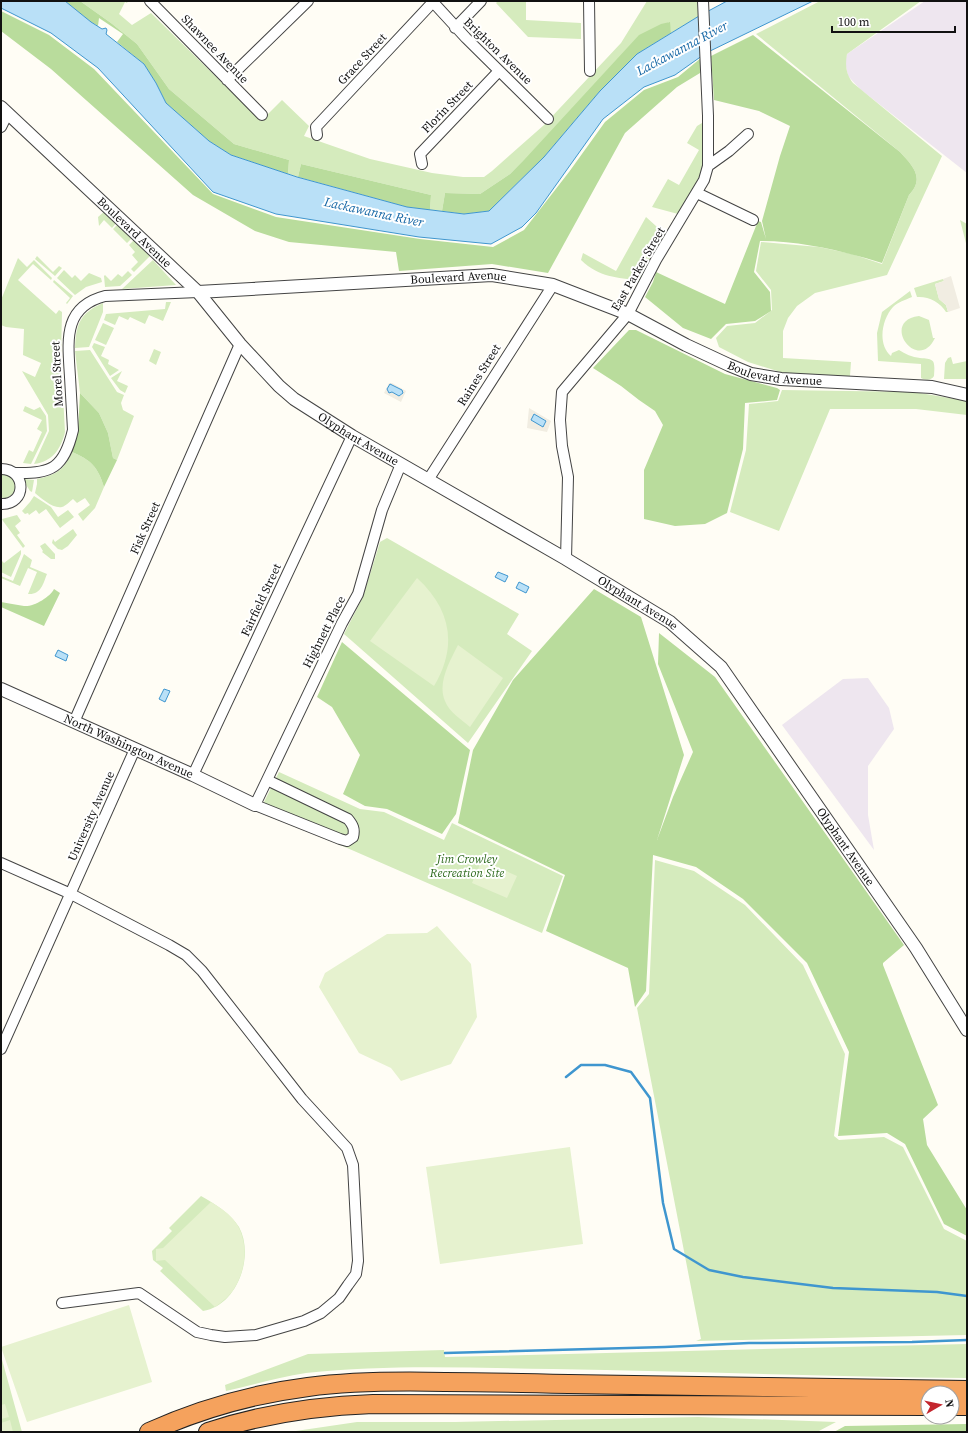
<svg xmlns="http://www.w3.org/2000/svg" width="968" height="1433" font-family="'Source Serif 4',serif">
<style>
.industrial{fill:#eee6ef}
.green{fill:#d5ebbd}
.forest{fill:#b9dc9c}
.pitch{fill:#e6f2cf}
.plaza{fill:#f1ede2;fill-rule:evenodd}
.water{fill:#b9e0f7;stroke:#3f96cf}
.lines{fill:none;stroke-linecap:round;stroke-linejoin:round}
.stream{stroke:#3f96cf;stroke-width:2.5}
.minor-casing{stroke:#444;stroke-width:12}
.tertiary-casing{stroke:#444;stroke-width:14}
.motorway-casing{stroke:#222;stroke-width:20}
.minor{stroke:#fff;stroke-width:10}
.tertiary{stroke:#fff;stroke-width:12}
.motorway{stroke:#f5a25d;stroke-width:18}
.labels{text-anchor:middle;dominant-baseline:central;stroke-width:4;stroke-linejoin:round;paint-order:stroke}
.street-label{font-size:12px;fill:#111;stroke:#fff}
.park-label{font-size:12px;font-style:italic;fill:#2f6b1f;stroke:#fff}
.water-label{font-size:13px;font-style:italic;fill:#1768a6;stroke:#fff}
</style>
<rect width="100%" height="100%" fill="#fffdf5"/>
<!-- industrial -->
<path class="industrial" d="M925,1H967V173L860,89L848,76L845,62L847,54Z
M868,678L889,708L894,729L868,766V815L874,850L782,725L843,679Z"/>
<!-- green -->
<path class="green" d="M80,1H128L127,3L125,2L119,14L132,25L151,13L261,121L282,100L309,126L304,136L370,159L432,173L463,177H484L492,171L544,125L621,43L647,1H698L699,16L671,33L669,22L510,174L480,194L445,193L442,211L430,210L431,195L301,164L298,177L288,174L289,160L234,144L169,89L137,44L111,23Z
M498,1H526V20L581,23V39L528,37L496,3Z
M820,1H921L847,54C845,65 846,74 853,83L942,156L887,275L815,293L797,306L788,318L783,331V358L851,362L850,376L790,375L748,362L719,347L716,338L727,326L755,323L772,310L771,290L756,271L761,242L819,247L852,254L882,264L909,195C925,178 913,166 900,152L756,34Z
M702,123L703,166L701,174L678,214L652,207L668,179L679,185L699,150L687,143L697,126Z
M105,211L117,222L112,228L104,220L99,226L98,217Z
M646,217L666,235L640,281C616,277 600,278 581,260L583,253L616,271Z
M960,220L967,224V247Z
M118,224L132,238L127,243L113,229Z
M134,240L150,256L134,272L131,269L138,262L132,255L135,252L129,245Z
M37,256L53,272L59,266L62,268L55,276L35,259Z
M18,258L27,267L34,260L52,278L51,280L33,264L18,280L56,314L59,310L62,312L61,359L65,432C61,449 52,462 34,464L49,431L48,415L22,371L35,377L41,363L23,355L24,329L6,327L1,325V300Z
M153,260L176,285L122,289Z
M64,270L72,278L75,275L81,281L89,273L101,278L102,282L86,287L75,295L57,278Z
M128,271L132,275L120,286L105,287L104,276L105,275L111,281L118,274L122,277Z
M943,279L944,281L935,284L939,299L946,305L948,312H946C940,302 928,296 917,297L914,288Z
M54,280L73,296L67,304L66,303L70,298L53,282Z
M910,291L912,297C905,300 898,302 893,307C882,319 877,344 891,356L892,353L899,350C905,354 912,357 920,358C935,359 935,360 934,376C931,381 925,380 921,378V364L878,361L877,333L882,312Z
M166,302H171L163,321L149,315L145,324L130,317L128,320L119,316L115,325L104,320L106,314L165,309Z
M103,303V312L89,347L75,348C76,324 80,313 103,303Z
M919,316L929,320L933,338H935C918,374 879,321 919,316Z
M103,323L114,328L106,345L95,340Z
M94,343L105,347L101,356L109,360L108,364L119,370L110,376L92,347Z
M154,349L161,352L156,365L149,361Z
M90,350L117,392L124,395L121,403L123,410L134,416L117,460L113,458L108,433L99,413L80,393L75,351Z
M951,357L953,364L967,361V379H944L945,363L948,358Z
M122,371L117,381L128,386L125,393L120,390L111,378Z
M782,390L914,392L967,401V415L916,409H830L779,531L730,512L746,450L749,404L778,401Z
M25,406L34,410L40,407L46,416L47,431L31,464L23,463L29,450L33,452L42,432L37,429L42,420L23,411Z
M72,452C91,460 98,467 104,487L95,508L83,521L78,514L90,505L85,498L77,503L73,499C70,501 66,506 62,507C53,509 41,498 35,493L37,484V479C56,475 64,470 72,452Z
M1,474C19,474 21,498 1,499Z
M24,479L34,480L32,492L30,491L23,480Z
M34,496L51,507L58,517L68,510L74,517L60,528L46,509L39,514L36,510L29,515L28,513L25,514L22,511L30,502Z
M17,515L21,521L15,526L20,533L17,535L25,546L23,548L3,521L2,519Z
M73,529L77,535L68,546L62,550L58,549L52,543L53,539L55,542Z
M387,538L519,614L507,634L532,651L468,743L344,634L363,597L380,542Z
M45,543L55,554V559H51L42,552L43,551L40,546Z
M21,550V554L11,577L1,572V560L4,563Z
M24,554L32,560L30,567L47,574C43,584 41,595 28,594L37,572L28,568L20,586L1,578V576L13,581Z
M279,772L360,809L384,812L444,840L452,823L563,876L542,933L260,810Z
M655,860L694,871L745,905L803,965L845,1054L834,1136L839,1140L884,1137L903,1147L944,1229L967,1241V1335L696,1341L701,1339L637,1008L649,994Z
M201,1196C215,1204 230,1213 239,1227C255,1256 237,1306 203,1311L160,1271L163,1268L153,1260L152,1251L172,1231L169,1228Z
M967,1344V1378C829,1377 691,1371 553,1369C471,1368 388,1364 306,1373C279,1377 252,1385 226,1391L225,1385L308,1354L444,1350L445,1357Z
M1,1356L22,1432H1Z
M698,1417L836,1422L817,1432H289L357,1422H455Z"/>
<!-- forest -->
<path class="forest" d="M65,1H80L111,23L137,44L169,89L234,144L289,160L288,174L231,155L209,141L166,103L156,83L144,64L117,42L123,34L99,18L98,26L91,22Z
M1,11L49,35L94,69L213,194L276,217L420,239L493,247L524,230L569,172L605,122L644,90L678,77L701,58L700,73L677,87L625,133L548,273L492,264L399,271L396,252L289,242L255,231L193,195L51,69L1,31Z
M670,22L671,33L637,54L600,91L544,157L489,211L464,214L442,211L445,193L480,194L510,174L524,160L639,35L661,24Z
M753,35L900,152C913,166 925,178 909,195L882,263C843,251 801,241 760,241L754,272L770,292L771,311L755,321L726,324L711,339L683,328L645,297L653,282L656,272L725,304L758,221L761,222L766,239L762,221L780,156L790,126L759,111L714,100L711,56Z
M301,164L431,195L430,210L407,207L298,177Z
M629,330H636L725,374L777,388L780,390L777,400L745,403L743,449L727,513L705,524L675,526L644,519V470L663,425L655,411L639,400L621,386L593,368Z
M80,393L99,413L108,433L113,458L117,460L104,487C98,467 91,460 72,452L78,431Z
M54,589L60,593L44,626L1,607V602C8,603 16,605 24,606C34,607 50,597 54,589Z
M594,589L641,617L684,755L657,840L673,797L693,752L658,664L659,633L715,677L904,945L883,963V965L938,1105L923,1119L927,1145L967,1210V1236L944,1224L905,1144L887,1133L838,1136L849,1052L807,963L743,899L696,867L653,855L646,991L635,1007L628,968L546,931L565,875L458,823L473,750L513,680Z
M342,642L470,750L456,814L442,834L387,809L365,806L343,794L360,755L332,707L317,697Z
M967,1424V1432H834L845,1426Z"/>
<!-- pitch -->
<path class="pitch" d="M417,578C451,609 458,646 434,686L370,641Z
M458,645L503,678L470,727C462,720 449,712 445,701C437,683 450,661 458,645Z
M482,860L517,876L507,898L472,883Z
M437,926L471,964L477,1017L451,1064L401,1081L391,1068L359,1053L319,987L325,973L387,934L427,933Z
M570,1147L583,1244L440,1264L426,1167Z
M211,1202C219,1207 227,1212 233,1219C249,1238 247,1267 235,1287C231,1295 222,1302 215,1307L165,1260L156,1261V1249L163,1248Z
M129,1305L152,1382L27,1422L1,1347Z
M5,1404L9,1417L1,1419V1405Z
M10,1420L13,1432H1V1423Z"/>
<!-- plaza -->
<path class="plaza" d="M951,276L960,308L948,312L946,305L939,299L935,284L944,281L943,279Z
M389,383H392L406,391L401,402L384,393ZM390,384L402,390V395L399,396L389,390Z
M529,408L551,421L547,432L527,428Z"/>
<!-- water -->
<path class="water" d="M1,1H65L91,22L102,29L106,28L107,30L106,34L144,64L156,83L166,103L209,141L231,155L297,177L407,207L464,214L489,211L544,157L600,91L637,54L699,16L727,1H813L706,53L675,75L644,87L603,119L536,213L522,227L491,244L419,237L276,214L213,192L98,68L51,33L1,8Z
M390,384L402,390L403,393L399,396L392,392L389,393L387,389Z
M534,414L546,421L543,427L531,420Z
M498,572L508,576L505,582L495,577Z
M519,582L529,587L526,593L516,588Z
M58,650L68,655L66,661L55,656Z
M164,689L170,691L165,702L159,699Z"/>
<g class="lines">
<!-- stream -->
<path class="stream" d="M566,1077L581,1065H605L631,1072L650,1098L663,1203L674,1249L709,1270L743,1277L833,1288L937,1292L967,1296
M445,1353L665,1347L749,1343L912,1342L967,1340"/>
<!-- minor casing -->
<g class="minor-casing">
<path id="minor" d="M150,1L262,115
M432,1L466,38L548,119
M589,1L590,71
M455,28L481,1
M227,80L308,1
M1,127L8,113
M317,135L316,127L433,2
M422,164L420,154L499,71
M708,166L729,151L748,134
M697,193L753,220
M1,469C27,469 27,505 1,504
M15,473C52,474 64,468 73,430C72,412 71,395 70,377C68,342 62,307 105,296L198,292
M428,480L553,285
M566,559L568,477L562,446L560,420L562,392L628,314L656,260L704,180L708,166V116L703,1
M74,722L240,344
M193,775L352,436
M267,780L348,819C353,825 355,829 353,837L347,841L340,839L255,805L267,780L342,623L358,594L382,510L401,464
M1,863L71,894L169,945L186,955L202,971L302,1099L347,1148L353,1165L358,1261L356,1274L348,1285L339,1298L321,1313L304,1321L256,1335L225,1337L211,1335L197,1332L139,1293L62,1303
M1,1049L135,749"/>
</g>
<!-- tertiary casing -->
<g class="tertiary-casing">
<g id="tertiary">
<path id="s1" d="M1,107L198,292L240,344L279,386L294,399L352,436L566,559L670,622L721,667L916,948L967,1030"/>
<path id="s2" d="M198,292L492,275L553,285L628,314L686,345L729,365L751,374L781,379L932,387L967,395"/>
<path id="s3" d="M1,689L193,775L255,805"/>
</g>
</g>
<!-- motorway casing -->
<g class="motorway-casing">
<path id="motorway" d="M952,1406H967
M149,1432C200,1409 253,1394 308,1387C353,1381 399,1381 445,1382C486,1382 528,1383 569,1384C702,1385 834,1389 967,1390
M208,1432C262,1414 316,1406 373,1404L928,1406"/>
</g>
<!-- minor -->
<use href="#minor" class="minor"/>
<!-- tertiary -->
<use href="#tertiary" class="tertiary"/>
<!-- motorway -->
<use href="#motorway" class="motorway"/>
</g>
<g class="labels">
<!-- street labels -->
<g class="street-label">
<text transform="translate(215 49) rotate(46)">Shawnee Avenue</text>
<text transform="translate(498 51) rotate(44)">Brighton Avenue</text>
<text transform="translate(362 59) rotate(-47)">Grace Street</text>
<text transform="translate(447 107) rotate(-46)">Florin Street</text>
<text stroke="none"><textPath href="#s1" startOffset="183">Boulevard Avenue</textPath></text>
<text transform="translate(638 269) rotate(-60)">East Parker Street</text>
<text stroke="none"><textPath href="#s2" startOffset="261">Boulevard Avenue</textPath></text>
<text stroke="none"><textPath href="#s2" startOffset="597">Boulevard Avenue</textPath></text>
<text transform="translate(57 374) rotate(-93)">Morel Street</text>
<text transform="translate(479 375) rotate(-58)">Raines Street</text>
<text stroke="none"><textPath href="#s1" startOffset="490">Olyphant Avenue</textPath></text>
<text transform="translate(145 528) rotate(-66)">Fisk Street</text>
<text transform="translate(261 600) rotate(-65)">Fairfield Street</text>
<text stroke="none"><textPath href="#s1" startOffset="814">Olyphant Avenue</textPath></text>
<text transform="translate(324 632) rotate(-63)">Highnett Place</text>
<text stroke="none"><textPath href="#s3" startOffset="140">North Washington Avenue</textPath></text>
<text transform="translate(91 816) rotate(-66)">University Avenue</text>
<text stroke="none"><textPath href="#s1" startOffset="1138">Olyphant Avenue</textPath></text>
</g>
<!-- park labels -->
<g class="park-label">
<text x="467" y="859">Jim Crowley<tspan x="467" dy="14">Recreation Site</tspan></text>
</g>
<!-- water labels -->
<g class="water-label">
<text transform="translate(682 48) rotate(-28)">Lackawanna River</text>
<text transform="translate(374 212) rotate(12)">Lackawanna River</text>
</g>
</g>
<!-- border -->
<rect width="968" height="1433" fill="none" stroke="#111111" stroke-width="4"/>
<!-- north arrow -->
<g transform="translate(940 1405) rotate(81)"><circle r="19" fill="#ffffff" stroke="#a0a0a0"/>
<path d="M0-3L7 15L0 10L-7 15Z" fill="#c4262e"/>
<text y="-6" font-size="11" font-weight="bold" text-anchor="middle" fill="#111111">N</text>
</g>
<!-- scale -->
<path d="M832 26v6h123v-6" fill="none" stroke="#111111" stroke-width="2"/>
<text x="838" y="26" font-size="12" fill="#111111" stroke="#ffffff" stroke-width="3" paint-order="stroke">100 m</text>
</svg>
